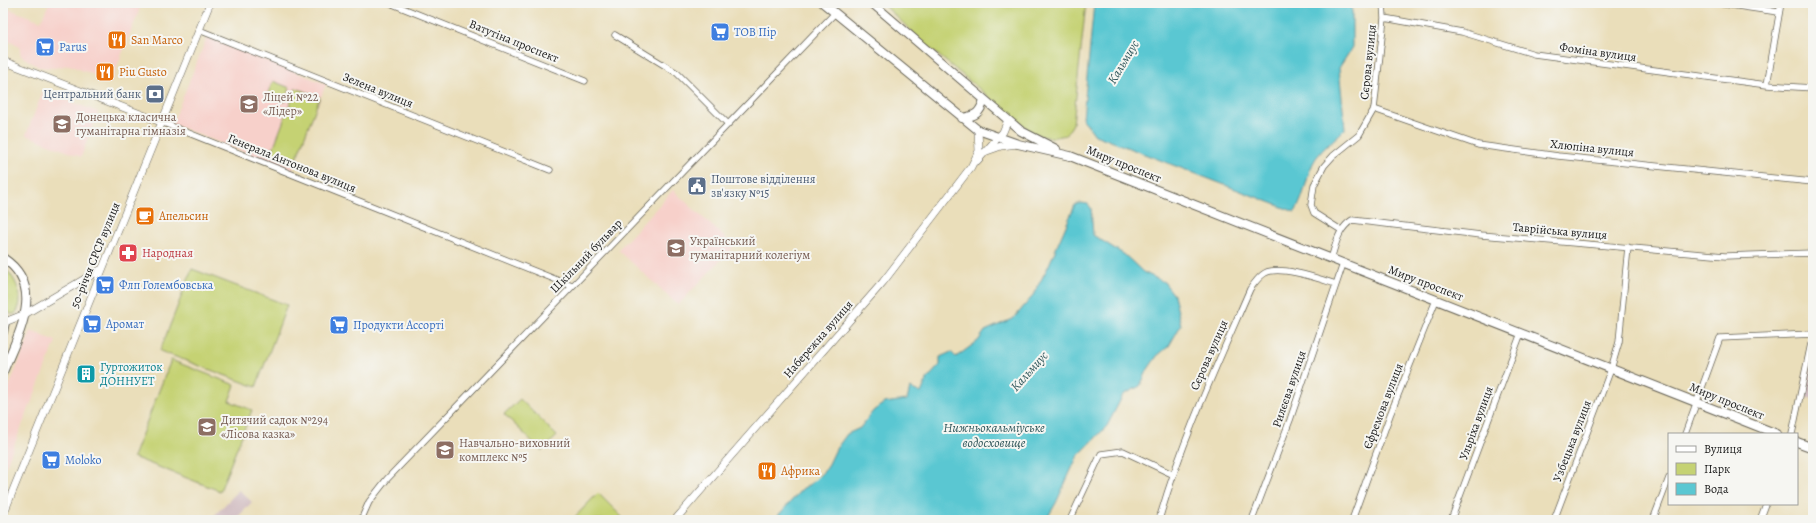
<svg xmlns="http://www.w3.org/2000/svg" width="1816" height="523" font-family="Alegreya,serif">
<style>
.built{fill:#f7d0ca}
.industrial{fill:#d2bec2}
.green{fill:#c5d273;stroke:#707748}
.water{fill:#5ac7d2;stroke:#3b7277}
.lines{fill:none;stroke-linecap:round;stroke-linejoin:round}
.minor-casing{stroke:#646053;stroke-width:7}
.tertiary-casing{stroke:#646053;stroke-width:8}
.secondary-casing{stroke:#646053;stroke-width:10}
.minor{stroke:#fff;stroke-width:5.5}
.tertiary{stroke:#fff;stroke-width:7}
.secondary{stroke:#fff;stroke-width:8}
.labels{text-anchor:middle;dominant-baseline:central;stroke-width:4;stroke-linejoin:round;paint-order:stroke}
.shop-label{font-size:12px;fill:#366cbe;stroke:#f6f6f2;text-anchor:start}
.food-label{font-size:12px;fill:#c56008;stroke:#f6f6f2;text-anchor:start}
.street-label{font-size:12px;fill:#1c1c1c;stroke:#f6f6f2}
.service-label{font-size:12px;fill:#4e5e75;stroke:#f6f6f2;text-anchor:end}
.education-label{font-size:12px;fill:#785e54;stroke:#f6f6f2;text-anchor:start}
.health-label{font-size:12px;fill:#be3a42;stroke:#f6f6f2;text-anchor:start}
.culture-label{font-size:12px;fill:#0d838f;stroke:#f6f6f2;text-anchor:start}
.water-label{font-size:13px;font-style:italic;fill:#32585c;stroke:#f6f6f2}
</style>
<rect width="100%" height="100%" fill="#f6f6f2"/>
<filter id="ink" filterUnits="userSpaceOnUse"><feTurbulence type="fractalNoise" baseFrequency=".025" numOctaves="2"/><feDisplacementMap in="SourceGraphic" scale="8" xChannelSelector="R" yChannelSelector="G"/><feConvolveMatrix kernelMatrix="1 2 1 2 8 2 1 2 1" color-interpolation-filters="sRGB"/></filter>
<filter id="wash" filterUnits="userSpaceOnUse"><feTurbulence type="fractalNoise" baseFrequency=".012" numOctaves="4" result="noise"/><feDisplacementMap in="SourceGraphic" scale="16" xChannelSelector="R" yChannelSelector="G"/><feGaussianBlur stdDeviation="0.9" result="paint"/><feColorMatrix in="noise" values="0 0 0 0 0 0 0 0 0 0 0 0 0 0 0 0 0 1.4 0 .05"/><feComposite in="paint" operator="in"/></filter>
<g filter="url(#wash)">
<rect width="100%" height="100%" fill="#eadeba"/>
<!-- built -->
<path class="built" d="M49,3H142L111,82L69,65L54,68L39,67L21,56L19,46L3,39V7L41,21Z
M207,37L326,84L292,171L172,124Z
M43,91L98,112L81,157L26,135Z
M673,190L734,246L678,305L618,250Z
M31,331L56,341L3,473V402Z"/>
<!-- industrial -->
<path class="industrial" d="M1813,355V399L1805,397Z
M239,490L252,502L235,520H210Z"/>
<!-- green -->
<path class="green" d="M882,3H1086L1073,124L1066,135L1051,138L1034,134L926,45Z
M273,81L290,88L285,102L267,95Z
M296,88L320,97L295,162L271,154Z
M3,266C15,277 27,299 15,314H10L3,304Z
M192,269L287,305L256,387L160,351Z
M171,360L235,385L229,401L252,410L220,491L133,457Z
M520,399L557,436L542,451L504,414Z
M598,493L625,520H572Z"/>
<!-- water -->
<path class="water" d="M1094,3H1352V48L1339,68L1345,129C1336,138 1324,147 1316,158C1306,173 1306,195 1295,212L1095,135L1083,119Z
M1080,203L1088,204L1091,208L1093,235L1125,255L1143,272L1164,282L1174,295L1181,325L1169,346L1157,356L1148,369L1140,386L1123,395L1107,426L1077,457L1056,503L1046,520H774L802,489L813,482L827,468L836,449L847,434L860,428L873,411L884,403L907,400L910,388L921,393L927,379L940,365V357L951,352L956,357L978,341L985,331L1014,318L1032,297L1048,267L1075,205Z"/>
</g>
<g filter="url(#ink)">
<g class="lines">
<!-- minor casing -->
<g class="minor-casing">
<path id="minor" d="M390,3L585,81
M1717,3L1778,12
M1384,18L1462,32L1534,54L1767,85L1813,88
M199,30L550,170
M615,35L677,73L728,124
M1767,85L1781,3
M1374,109L1478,145L1558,156L1813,182
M161,122L572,286
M1341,230L1314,213L1311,205L1314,185L1324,166L1333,156L1359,135L1374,109L1384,18L1383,3
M1331,259C1336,244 1338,229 1352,220L1481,235L1725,256L1813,253
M1685,434L1720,338L1813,334
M1792,434L1813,334
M361,520L369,502L387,479L835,13
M1070,520L1101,454L1123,451L1172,474
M1159,520C1182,440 1217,365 1250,289C1255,283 1258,277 1265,273C1280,265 1320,279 1336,284
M1252,520L1290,420L1343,264
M1352,520L1390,415L1436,300
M1451,520L1521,333
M1554,520L1611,369L1619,342L1628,247
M1653,520L1669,478
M1760,520L1766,504"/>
</g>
<!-- tertiary casing -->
<g class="tertiary-casing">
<path id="tertiary" d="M3,61L161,122
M987,151L1001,146L1018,144
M977,161L1003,132L1008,120
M5,322L25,314L100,270
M3,515L210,3
M675,520L883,282L971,167L979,151L978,130"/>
</g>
<!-- secondary casing -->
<g class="secondary-casing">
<path id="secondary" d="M823,3L978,130L1018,144L1070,156L1777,434
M872,3L1021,131L1056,149
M962,118C976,116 980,113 984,100
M3,258C47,287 18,334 3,372
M3,318L5,322L3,332
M1797,442L1813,448"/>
</g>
<!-- minor -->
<use href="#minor" class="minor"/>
<!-- tertiary -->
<use href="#tertiary" class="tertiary"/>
<!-- secondary -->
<use href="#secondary" class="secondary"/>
</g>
</g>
<!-- icons -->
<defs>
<g id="supermarket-square" transform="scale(1)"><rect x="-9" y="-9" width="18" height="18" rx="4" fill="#3f7fe0" stroke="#f6f6f2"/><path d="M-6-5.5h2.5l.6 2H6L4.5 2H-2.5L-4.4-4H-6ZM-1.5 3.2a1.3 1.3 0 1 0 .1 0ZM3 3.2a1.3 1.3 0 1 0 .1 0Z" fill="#fff"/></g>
<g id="restaurant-square" transform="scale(1)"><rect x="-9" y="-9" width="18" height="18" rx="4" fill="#e8710a" stroke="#f6f6f2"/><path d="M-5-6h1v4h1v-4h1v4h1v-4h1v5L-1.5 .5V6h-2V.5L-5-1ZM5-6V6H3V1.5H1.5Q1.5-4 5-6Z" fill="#fff"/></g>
<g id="bank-square" transform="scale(1)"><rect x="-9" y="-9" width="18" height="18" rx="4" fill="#5c6f8a" stroke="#f6f6f2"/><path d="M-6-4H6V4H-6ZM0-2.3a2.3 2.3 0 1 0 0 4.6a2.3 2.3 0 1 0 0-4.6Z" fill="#fff"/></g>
<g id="school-square" transform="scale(1)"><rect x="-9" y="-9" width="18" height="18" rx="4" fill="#8d6e63" stroke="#f6f6f2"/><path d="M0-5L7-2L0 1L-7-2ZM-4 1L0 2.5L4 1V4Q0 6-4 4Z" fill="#fff"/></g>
<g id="civic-square" transform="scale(1)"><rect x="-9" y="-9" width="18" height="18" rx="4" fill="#5c6f8a" stroke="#f6f6f2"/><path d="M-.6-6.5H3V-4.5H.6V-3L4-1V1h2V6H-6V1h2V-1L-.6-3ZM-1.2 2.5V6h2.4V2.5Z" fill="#fff"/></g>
<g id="cafe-square" transform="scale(1)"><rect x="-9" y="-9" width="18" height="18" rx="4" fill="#e8710a" stroke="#f6f6f2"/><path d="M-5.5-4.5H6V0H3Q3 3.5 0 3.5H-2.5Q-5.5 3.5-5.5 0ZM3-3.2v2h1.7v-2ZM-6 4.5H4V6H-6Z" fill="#fff"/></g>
<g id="pharmacy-square" transform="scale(1)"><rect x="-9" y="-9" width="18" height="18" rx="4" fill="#e0444e" stroke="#f6f6f2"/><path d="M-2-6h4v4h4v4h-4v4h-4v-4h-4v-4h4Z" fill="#fff"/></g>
<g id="building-square" transform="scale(1)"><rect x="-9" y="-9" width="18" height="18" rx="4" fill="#0f9aa8" stroke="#f6f6f2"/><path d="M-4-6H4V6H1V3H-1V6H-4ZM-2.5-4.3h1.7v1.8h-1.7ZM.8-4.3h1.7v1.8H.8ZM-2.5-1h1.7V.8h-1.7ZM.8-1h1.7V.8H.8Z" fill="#fff"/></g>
</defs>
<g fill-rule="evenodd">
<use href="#supermarket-square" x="720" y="32"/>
<use href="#restaurant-square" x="117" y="40"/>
<use href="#supermarket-square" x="45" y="47"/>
<use href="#restaurant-square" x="105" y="72"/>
<use href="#bank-square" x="155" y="94"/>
<use href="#school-square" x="249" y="104"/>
<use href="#school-square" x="62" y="124"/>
<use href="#civic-square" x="697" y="186"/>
<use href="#cafe-square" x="145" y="216"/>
<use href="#school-square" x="676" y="248"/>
<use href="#pharmacy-square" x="128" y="253"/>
<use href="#supermarket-square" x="105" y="285"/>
<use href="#supermarket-square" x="92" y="324"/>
<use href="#supermarket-square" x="339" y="325"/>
<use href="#building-square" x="86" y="374"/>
<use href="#school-square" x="207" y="427"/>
<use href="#school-square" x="445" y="450"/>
<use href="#supermarket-square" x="51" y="460"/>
<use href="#restaurant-square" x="767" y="471"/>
</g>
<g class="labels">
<!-- shop labels -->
<g class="shop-label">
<text x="734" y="32">ТОВ Пір</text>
<text x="59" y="47">Parus</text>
<text x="119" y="285">Флп Голембовська</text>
<text x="106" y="324">Аромат</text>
<text x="353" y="325">Продукти Ассорті</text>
<text x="65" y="460">Moloko</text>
</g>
<!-- food labels -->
<g class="food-label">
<text x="131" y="40">San Marco</text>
<text x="119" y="72">Piu Gusto</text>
<text x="159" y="216">Апельсин</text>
<text x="781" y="471">Африка</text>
</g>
<!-- street labels -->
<g class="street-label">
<text transform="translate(514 41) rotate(22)">Ватутіна проспект</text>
<text transform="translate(1598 52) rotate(8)">Фоміна вулиця</text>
<text transform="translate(1368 62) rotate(-84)">Сєрова вулиця</text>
<text transform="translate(378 90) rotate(22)">Зелена вулиця</text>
<text transform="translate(1592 148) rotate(6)">Хлюпіна вулиця</text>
<text transform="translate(292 163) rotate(22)">Генерала Антонова вулиця</text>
<text transform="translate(1124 164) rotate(22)">Миру проспект</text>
<text transform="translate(1560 231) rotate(5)">Таврійська вулиця</text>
<text transform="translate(95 255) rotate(-68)">50-річчя СРСР вулиця</text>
<text transform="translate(586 256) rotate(-46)">Шкільний бульвар</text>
<text transform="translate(1426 283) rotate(21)">Миру проспект</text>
<text transform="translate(818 339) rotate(-49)">Набережна вулиця</text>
<text transform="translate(1209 355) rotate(-66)">Сєрова вулиця</text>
<text transform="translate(1289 389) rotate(-71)">Рилєєва вулиця</text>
<text transform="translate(1727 401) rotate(22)">Миру проспект</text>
<text transform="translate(1383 406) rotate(-69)">Єфремова вулиця</text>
<text transform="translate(1476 423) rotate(-70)">Ульріха вулиця</text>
<text transform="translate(1572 441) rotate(-69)">Узбецька вулиця</text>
</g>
<!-- service labels -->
<g class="service-label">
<text x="141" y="94">Центральний банк</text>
<text x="711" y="179" text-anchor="start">Поштове відділення<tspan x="711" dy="14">зв'язку №15</tspan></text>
</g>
<!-- education labels -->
<g class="education-label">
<text x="263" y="97">Ліцей №22<tspan x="263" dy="14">«Лідер»</tspan></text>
<text x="76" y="117">Донецька класична<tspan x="76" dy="14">гуманітарна гімназія</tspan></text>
<text x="690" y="241">Український<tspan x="690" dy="14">гуманітарний колегіум</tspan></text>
<text x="221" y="420">Дитячий садок №294<tspan x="221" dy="14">«Лісова казка»</tspan></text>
<text x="459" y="443">Навчально-виховний<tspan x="459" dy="14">комплекс №5</tspan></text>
</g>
<!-- health labels -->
<g class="health-label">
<text x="142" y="253">Народная</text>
</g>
<!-- culture labels -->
<g class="culture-label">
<text x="100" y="367">Гуртожиток<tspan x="100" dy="14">ДОННУЕТ</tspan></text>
</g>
<!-- water labels -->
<g class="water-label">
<text transform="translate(1123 62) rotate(-59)">Кальмиус</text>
<text transform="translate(1029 371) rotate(-48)">Кальмиус</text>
<text x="994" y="427">Нижньокальміуське<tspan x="994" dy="15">водосховище</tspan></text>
</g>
</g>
<!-- margin -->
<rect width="1816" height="523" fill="none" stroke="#f6f6f2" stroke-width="16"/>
<!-- legend -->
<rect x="1668" y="433" width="130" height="72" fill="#f6f6f2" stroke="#9f9f9c"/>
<rect x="1676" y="446" width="20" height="6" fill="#ffffff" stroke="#9f9f9c"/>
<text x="1704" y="453" font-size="12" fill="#1c1c1c">Вулиця</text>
<rect x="1676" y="463" width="20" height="12" fill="#c5d273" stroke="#9f9f9c"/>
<text x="1704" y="473" font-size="12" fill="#1c1c1c">Парк</text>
<rect x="1676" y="483" width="20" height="12" fill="#5ac7d2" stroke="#9f9f9c"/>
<text x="1704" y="493" font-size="12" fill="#1c1c1c">Вода</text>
</svg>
